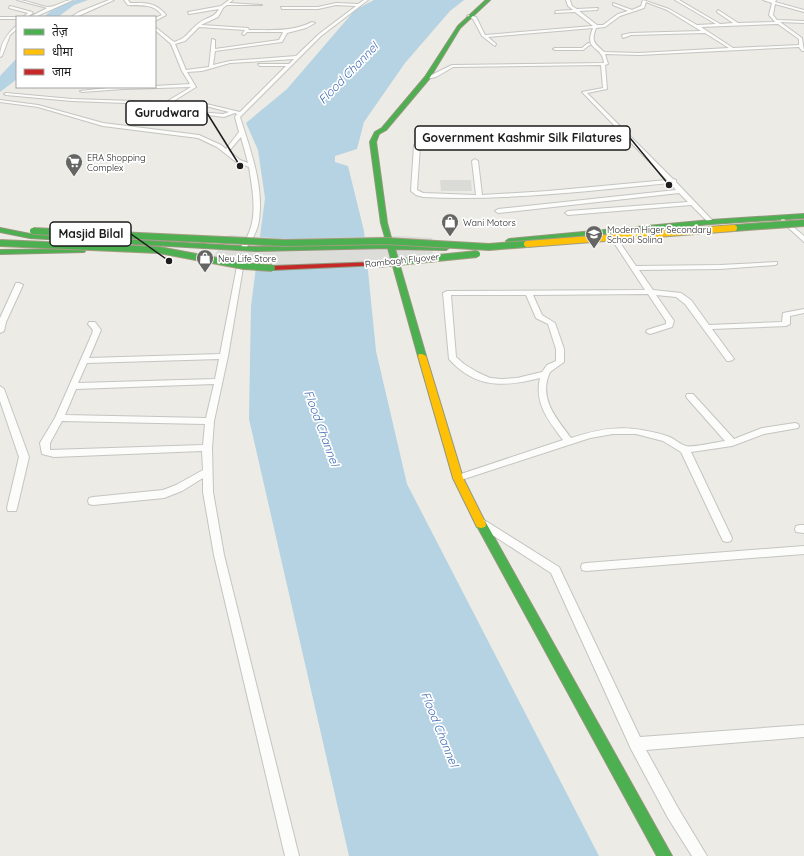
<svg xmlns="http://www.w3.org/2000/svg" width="804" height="856" font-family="Quicksand,'Noto Sans Devanagari',sans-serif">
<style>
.parking{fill:#dadad7}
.water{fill:#b5d3e2}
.pier{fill:#dcdcd9}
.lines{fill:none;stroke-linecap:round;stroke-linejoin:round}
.street-casing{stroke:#c4c4c1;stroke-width:2}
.fast-casing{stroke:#92977c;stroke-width:2}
.slow-casing{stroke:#92977c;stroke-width:2}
.jam-casing{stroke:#92977c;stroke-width:2}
.street{fill:#fcfcfb;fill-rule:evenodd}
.fast{fill:#4caf50;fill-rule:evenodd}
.slow{fill:#ffc107;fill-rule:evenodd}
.jam{fill:#c62828;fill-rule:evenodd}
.fast-bridge-casing{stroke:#a29c82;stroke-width:8;stroke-linecap:butt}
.slow-bridge-casing{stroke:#a29c82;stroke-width:8;stroke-linecap:butt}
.fast-bridge{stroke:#4caf50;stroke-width:6}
.slow-bridge{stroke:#ffc107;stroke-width:6}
.labels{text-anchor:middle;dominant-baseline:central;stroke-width:3.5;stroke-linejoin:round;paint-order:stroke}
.far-poi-label{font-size:9px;fill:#1d1d1d;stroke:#fff;text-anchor:start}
.far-street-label{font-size:9px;fill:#1d1d1d;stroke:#fff}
.water-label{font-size:12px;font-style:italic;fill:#416cb5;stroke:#fff}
.leader{fill:none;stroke:#1d1d1d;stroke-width:1.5}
.callout-dot{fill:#1d1d1d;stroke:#fff;stroke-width:1.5}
.callout{fill:#fff;stroke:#1d1d1d;stroke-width:1.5}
.callout-label{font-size:12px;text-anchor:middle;font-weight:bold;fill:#1d1d1d}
</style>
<rect width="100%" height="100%" fill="#ecebe5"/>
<!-- parking -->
<path class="parking" d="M440,180H471L472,191H441Z"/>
<!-- water -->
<path class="water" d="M76,0H88L74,5L58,17H44L55,7Z
M374,0H464L450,11L405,63L364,122L357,149L335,156V162L348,166L364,231L376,351L407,484L599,856H349L249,419L251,306L265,198L258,150L246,123L287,89L355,10Z
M17,58V79L0,92V76Z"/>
<!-- pier -->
<path class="pier" d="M228,235L289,239L399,236L432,238L433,260L237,269L210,262Z"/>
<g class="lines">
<!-- street casing -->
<g class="street-casing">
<path id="street" d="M17,0C28,0 38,6 48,7C56,7 64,0 73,0L35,17H30L47,8Z
M109,0H114L76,17H71L79,12Z
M124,0H128L130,3C145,3 156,2 166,15L155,21V18L162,15C153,3 141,6 128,5Z
M229,0H233L229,3L262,5H227L223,8L218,17L201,25L248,28L249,30C271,30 292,32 312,22L315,23L306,28L287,33L282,42L215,51L213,65L230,61L296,56L319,34L356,6L336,5L318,9H282L281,7H318L336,3L358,4L364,0H368L321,36L240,117C250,149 264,185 259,220C258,230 252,240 246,248L244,249L241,247C244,242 248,236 250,230C257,211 252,187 249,167L236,162L217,147L198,138L103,126L38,107L0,102V100L38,105L103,123L199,135L221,145L226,149L239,132L235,117L237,114L235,113L224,117L184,112L186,111L223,114L229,112L206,106L72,101L6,95L4,94L6,93L72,99L166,102L191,87L123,89L82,92L80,91L116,87H155V86L190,84L182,71L171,44L155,30V27L174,42C188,38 188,31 199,23C208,16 213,19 219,9L189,14L188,12L221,6ZM199,27L245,30L242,34L244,35L247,32H283L279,40L215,49V40L212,39L209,67L186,70L175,44L185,41ZM294,59L289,64H258L260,66H286L240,112L206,104L172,102L196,87L187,72L202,71L230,63ZM241,137L248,163L240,160L229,151Z
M566,0H570L572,6L577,9L598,8L597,10L579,11L597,25H603L618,14L628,11L613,5V3L632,10L641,6L643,0L669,9L697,25L716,24L675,0H679L720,24L733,23L717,12L718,10L738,23L775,22L769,15L772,3L763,0H776L775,2L804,10V12L775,4L773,15L777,20L804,21V23L780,22L802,38L804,51H802L799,47L639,55L605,54L608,64L605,65L607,89L587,93L673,179L676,180V182L713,221V223H709L691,205L568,215L565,213L568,211L688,202L679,193L498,213L495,211L498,209L676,190L670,183C587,191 506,201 423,197L416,195L411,191L414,145L417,143L470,141L473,143L470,145L420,146L417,190L423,193L476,195L472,161L475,159L478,161L482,195L548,191L667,180L582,92L603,88L601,65L453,67L436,77L427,79L425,78L452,65L604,63C602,44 583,52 593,28L488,37L496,44L495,46L482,36L473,19L467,16L469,15L476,17L485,35L593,26L575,12L555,13L556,11L573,10L568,6ZM646,2L667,10L701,31L631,33L622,35L623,38L631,35L705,33L729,48L639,53L604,52C594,42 591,42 596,28L605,27L620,16L644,8ZM778,24L799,39V45L733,48L701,27Z
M10,6L32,12L33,13L27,17H23L28,13L9,8Z
M0,17H17V19H0Z
M16,26H17V29L10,35L2,56L0,57C0,44 6,35 16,26Z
M588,43L591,44L583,50H555L553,49L555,48H582Z
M783,218L804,236V242L781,221V219Z
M610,230L612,231L636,266L720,265L777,262V264L775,265L720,269L639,270L653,290L681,293L691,300L709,325L782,322L783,313L804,309V313L790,316V324L786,326L712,329L734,359L730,361H727L685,304L676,297L656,295L674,321L672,327L650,334L646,332L647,330L666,324V321L648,294L533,295L542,315L555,323L564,349V362L550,372C538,398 556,418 571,438C608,426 630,425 667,436C674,438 679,444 686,446C692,448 717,442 725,441L687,398L686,396L687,394H693L734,439L762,428L795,423L798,424L799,426L798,428L764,434L732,446L691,452L732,538L731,541L727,542L723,541L681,452L663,441L636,434H613L590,438L458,481L455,480L453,478L455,476L563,440C549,421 534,404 540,378C504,387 476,389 449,359L443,293L447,291L645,290L607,232ZM451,295H526L536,318L548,324L556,349V361L547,365L542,372L517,378L501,379L490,378L477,372L464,364L456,357Z
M242,254L245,256L228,356L214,421L212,448L213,492L224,555L299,856H285L214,555L203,492V478L182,491L164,498L93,505L89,504L88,501L89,498L93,497L163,490L176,485L203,470L202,451L54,457L42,454L40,443L55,418L92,334L93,330L88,324L89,322H95L101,330L89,358L220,354L239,256ZM219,359L215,379L78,383L87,363ZM214,384L206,418L65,415L76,389ZM62,421L205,424L203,445L50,450V443Z
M16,283H19L23,285L6,322L4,331L0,333V318Z
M0,386L4,389L29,457L17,508L16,511H8L7,508L19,457L0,401Z
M481,518L559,567L640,737L804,725V737L646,750L678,808L707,856H692L668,818L631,749L551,573L477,525L476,522L477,519Z
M800,525H804V533L796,532L795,529L796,526Z
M804,546V554L586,571L582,570L581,567L582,564L586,563Z"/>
</g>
<!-- fast casing -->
<g class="fast-casing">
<path id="fast" d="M486,0H490L460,28L429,79L386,130L379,134L376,142L387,223L393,245L446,246L449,248L446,250L395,249L426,356L425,358H422L418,356L388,248L256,251L30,238L0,232V228L30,234L256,247L387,244L381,223L370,142L375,132L382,128L425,77L458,26Z
M804,214V218L711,224L509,243L506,241L509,239L711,220Z
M82,249L85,251L84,252L0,254V250Z
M481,520L485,521L672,856H657L476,524L477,521Z"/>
</g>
<!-- slow casing -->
<g class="slow-casing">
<path id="slow" d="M419,354H422L426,356L463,478L486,524L485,527L481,528L477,527L453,478L418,356Z"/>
</g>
<!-- jam casing -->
<g class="jam-casing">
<path id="jam" d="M378,262L380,263V265L272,270L269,268L272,266Z"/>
</g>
<!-- street -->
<use href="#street" class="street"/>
<!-- fast -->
<use href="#fast" class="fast"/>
<!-- slow -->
<use href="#slow" class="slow"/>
<!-- jam -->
<use href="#jam" class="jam"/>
<!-- fast-bridge casing -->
<g class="fast-bridge-casing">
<path id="fast-bridge" d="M734,228L804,223
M33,231L285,243L385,241L489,247L527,244
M0,243L159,250L244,266L272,268
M378,264L477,254"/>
</g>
<!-- slow-bridge casing -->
<g class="slow-bridge-casing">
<path id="slow-bridge" d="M527,244L734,228"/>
</g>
<!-- fast-bridge -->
<use href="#fast-bridge" class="fast-bridge"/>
<!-- slow-bridge -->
<use href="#slow-bridge" class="slow-bridge"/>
</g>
<!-- icons -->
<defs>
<g id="supermarket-pin" transform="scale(0.9)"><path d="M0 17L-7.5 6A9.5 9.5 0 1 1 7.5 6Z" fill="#656563" stroke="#fff"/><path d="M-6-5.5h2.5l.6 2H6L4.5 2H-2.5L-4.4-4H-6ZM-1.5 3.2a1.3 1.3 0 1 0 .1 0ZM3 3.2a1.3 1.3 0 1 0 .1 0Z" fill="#fff"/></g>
<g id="shop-pin" transform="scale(0.9)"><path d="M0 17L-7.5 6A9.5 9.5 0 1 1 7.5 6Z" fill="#656563" stroke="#fff"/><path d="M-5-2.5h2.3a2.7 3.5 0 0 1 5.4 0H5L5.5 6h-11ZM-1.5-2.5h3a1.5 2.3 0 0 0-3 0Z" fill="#fff"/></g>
<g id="school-pin" transform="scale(0.9)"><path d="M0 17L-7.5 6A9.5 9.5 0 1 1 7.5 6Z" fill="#656563" stroke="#fff"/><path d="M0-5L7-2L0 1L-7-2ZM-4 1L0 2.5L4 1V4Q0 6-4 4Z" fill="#fff"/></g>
</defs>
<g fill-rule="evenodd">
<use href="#supermarket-pin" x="74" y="162"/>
<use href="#shop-pin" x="450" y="222"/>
<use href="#school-pin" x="594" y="234"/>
<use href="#shop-pin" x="205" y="258"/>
</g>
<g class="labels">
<!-- far-poi labels -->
<g class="far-poi-label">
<text x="87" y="157">ERA Shopping<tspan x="87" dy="10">Complex</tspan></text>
<text x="463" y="222">Wani Motors</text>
<text x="607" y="229">Modern Higer Secondary<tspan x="607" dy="10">School Solina</tspan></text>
<text x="218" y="258">Neu Life Store</text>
</g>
<!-- far-street labels -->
<g class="far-street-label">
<text transform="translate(402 260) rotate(-6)">Rambagh Flyover</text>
</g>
<!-- water labels -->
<g class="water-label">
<text transform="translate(348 73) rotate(-46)">Flood Channel</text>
<text transform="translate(322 428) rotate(70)">Flood Channel</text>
<text transform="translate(440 729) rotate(68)">Flood Channel</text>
</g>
</g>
<!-- callouts -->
<path class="leader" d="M240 166L207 113M669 185L630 138M169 261L131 234"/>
<g class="callout-dot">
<circle cx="240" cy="166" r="4"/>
<circle cx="669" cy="185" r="4"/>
<circle cx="169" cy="261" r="4"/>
</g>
<g class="callout">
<rect x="126" y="101" width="81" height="24" rx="4"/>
<rect x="415" y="126" width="215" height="24" rx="4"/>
<rect x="50" y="222" width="81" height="24" rx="4"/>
</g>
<g class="callout-label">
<text x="167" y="117">Gurudwara</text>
<text x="522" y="142">Government Kashmir Silk Filatures</text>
<text x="91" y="238">Masjid Bilal</text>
</g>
<!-- legend -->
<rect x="16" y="16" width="140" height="72" fill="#ffffff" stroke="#a5a5a5"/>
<rect x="24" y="29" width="20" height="6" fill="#4caf50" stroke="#a5a5a5"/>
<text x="52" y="36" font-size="12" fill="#1d1d1d">तेज़</text>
<rect x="24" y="49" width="20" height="6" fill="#ffc107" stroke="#a5a5a5"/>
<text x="52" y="56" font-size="12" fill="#1d1d1d">धीमा</text>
<rect x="24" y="69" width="20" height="6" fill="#c62828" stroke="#a5a5a5"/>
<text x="52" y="76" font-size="12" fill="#1d1d1d">जाम</text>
</svg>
